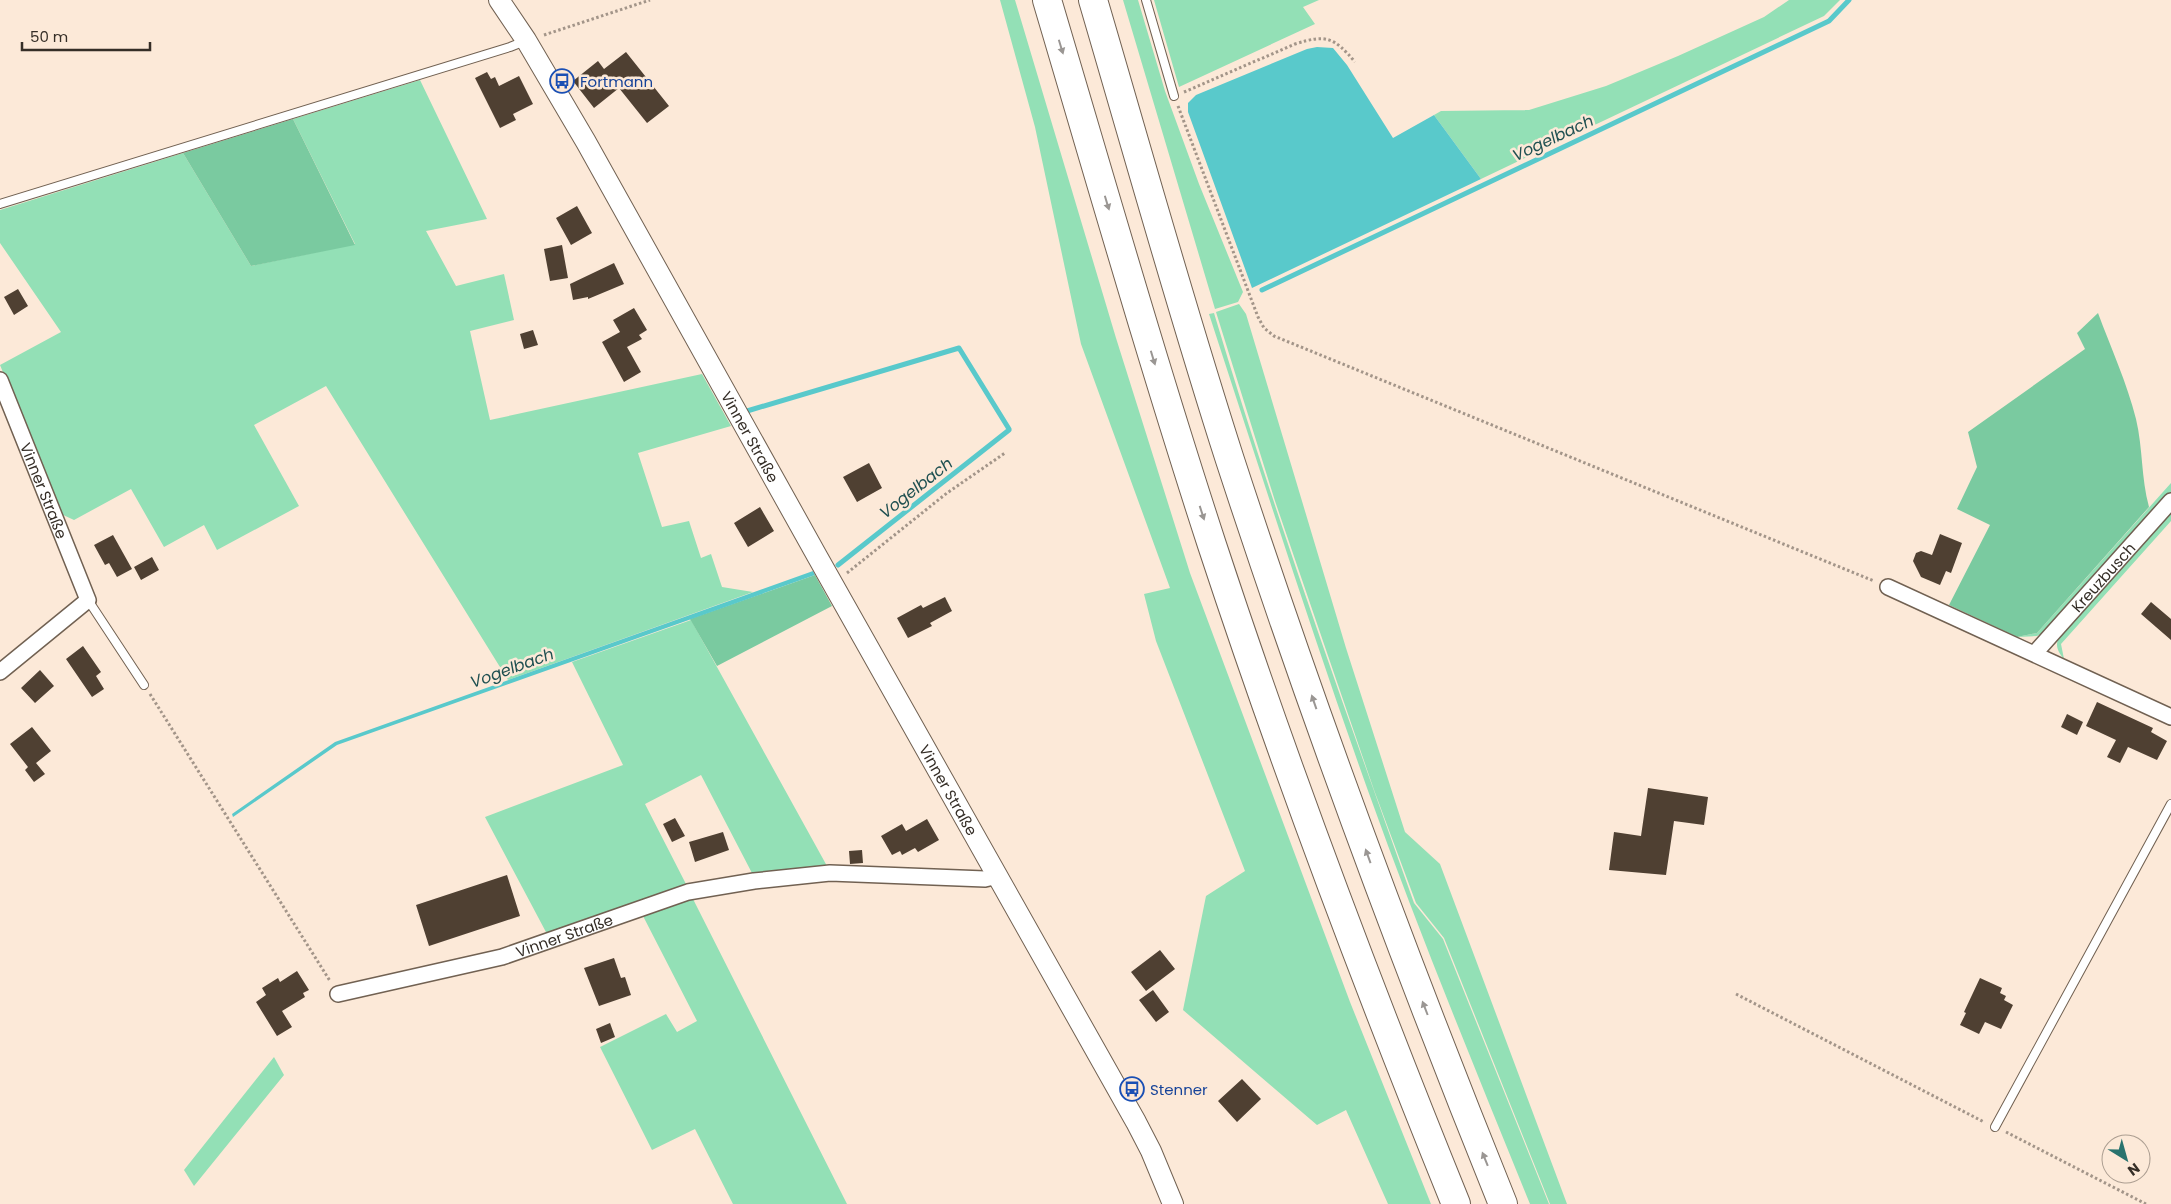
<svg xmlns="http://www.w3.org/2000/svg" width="2171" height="1204" font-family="Poppins,sans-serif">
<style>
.green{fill:#93e0b6}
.forest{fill:#7acaa0}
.water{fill:#59c9cb}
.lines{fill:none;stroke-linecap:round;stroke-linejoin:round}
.stream{stroke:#59c9cb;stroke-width:5}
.building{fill:#4f4032}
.service-casing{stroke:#716152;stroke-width:10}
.minor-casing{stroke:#716152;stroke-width:18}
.tertiary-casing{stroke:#716152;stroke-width:22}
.motorway-casing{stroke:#716152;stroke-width:30}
.path{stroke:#a39589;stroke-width:3;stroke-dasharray:2.5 2.5;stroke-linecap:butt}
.service{stroke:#fff;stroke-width:8}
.minor{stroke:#fff;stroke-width:15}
.tertiary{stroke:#fff;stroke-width:20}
.motorway{stroke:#fff;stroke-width:28}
.oneway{fill:#9a9693}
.labels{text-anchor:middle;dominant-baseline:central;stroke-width:5;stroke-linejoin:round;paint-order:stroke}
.transit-label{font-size:15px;fill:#164399;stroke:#fce9d8;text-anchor:start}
.street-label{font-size:15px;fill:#352e27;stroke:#fce9d8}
.water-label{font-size:16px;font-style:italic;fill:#1f5051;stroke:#fce9d8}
</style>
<rect width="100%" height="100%" fill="#fce9d8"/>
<!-- green -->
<path class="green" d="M1000,0H1015L1116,338L1190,573L1350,1002L1431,1204H1388L1346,1110L1317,1125L1183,1010L1206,896L1245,871L1156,641L1144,594L1170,588L1081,344L1035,127Z
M1123,0H1138L1165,91L1199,184L1243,292L1238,302L1215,309Z
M1154,0H1319L1303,7L1315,24L1179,87Z
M1789,0H1840L1824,16L1481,179L1434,115L1441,111L1529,110L1606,86L1678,56L1764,17Z
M420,80L487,219L426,231L456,286L504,274L514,320L470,331L490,420L702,374L731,426L638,453L662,527L689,521L701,558L711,554L722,587L753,592L508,680L326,386L254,425L299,506L217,550L204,525L164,547L131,489L74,520L61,514L0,365L61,332L0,243V210L183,153L251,266L355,244L293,119Z
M1239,304L1246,314L1346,648L1405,832L1440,864L1567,1204H1550L1444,938L1416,903L1374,790L1275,501L1216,312Z
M1214,313C1272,507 1341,698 1409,889L1414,903L1443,939L1549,1204H1530C1474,1066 1417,928 1367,788C1311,631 1261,473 1209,314Z
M2171,483V492L2047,630L2037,636L2017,637L2037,633Z
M2171,508V521L2061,644L2064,659C2054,647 2056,642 2062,629Z
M691,620L827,866L753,875L701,775L645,804L687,886L547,934L485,817L623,765L572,662Z
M693,899L847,1204H733L695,1129L652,1150L600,1047L666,1014L677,1032L697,1021L643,916Z
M274,1057L284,1075L194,1186L184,1170Z"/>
<!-- forest -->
<path class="forest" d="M293,119L355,245L251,266L183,153Z
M2098,313C2111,348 2127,383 2136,419C2143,448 2141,478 2149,507L2037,633L2017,637L1949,605L1990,525L1957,509L1977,467L1968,432L2085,349L2077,333Z
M815,575L832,606L717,666L690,619Z"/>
<!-- water -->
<path class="water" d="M1317,47L1333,48L1347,65L1393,138L1434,115L1481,179L1252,288L1188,112V103L1196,95L1307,49Z
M813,571L815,575L337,745L233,817L232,814L335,742Z"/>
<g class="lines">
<!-- stream -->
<path class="stream" d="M1262,290L1829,21L1849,0
M747,411L959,348L1009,429
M838,565L1009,430"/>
</g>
<!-- building -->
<path class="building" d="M626,52L669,106L647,123L619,88L594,108L573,81L598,61L604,69Z
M487,72L491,79L495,77L499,86L519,76L533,104L513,114L516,120L500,128L475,78Z
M577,206L592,233L571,245L556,218Z
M562,245L568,278L550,281L544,249Z
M614,263L624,284L588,299V297L573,300L570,284Z
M18,289L28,306L14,315L4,297Z
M634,308L647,330L639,335L642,339L627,347L641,372L624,382L602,342L620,332L613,320Z
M533,330L538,345L524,349L520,334Z
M869,463L882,488L857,502L843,477Z
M760,507L774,531L748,547L734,523Z
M1940,534L1962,543L1951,573L1946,571L1940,585L1921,577L1913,561L1916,553L1921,551L1932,555Z
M113,535L132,569L117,577L109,563L105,565L94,545Z
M152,557L159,570L141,580L134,567Z
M945,597L952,611L930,623L932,626L908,638L897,618L921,605L923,608Z
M2151,602L2171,619V640L2141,614Z
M83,646L101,672L96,676L104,689L92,697L66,659Z
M40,670L54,686L35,703L21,688Z
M2097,702L2153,728L2151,732L2167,741L2157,760L2128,747L2120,763L2107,757L2116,740L2086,726Z
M2067,714L2083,722L2077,735L2061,727Z
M32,727L51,751L36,763L45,774L34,782L25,770L28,767L10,744Z
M1648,788L1708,797L1704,825L1674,821L1666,875L1609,870L1614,832L1641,836Z
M675,818L685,836L672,842L663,824Z
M927,819L939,840L918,852L915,848L902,855L900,851L892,855L881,836L902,824L906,831Z
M723,832L729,850L695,862L689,842Z
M862,850L863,863L850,864L849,851Z
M507,875L520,916L429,946L416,905Z
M1160,950L1175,969L1146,991L1131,972Z
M614,958L621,978L625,977L631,995L599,1006L584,968Z
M297,971L309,990L303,993L305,997L282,1011L292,1027L277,1036L256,1002L266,995L262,988L278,978L280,982Z
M1980,978L2002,988L2000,993L2006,996L2004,1000L2013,1005L2001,1029L1985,1022L1979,1034L1960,1025L1966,1013L1964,1012Z
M1153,990L1169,1012L1156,1022L1139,1000Z
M610,1023L615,1037L601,1043L596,1029Z
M1242,1079L1261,1099L1237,1122L1218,1101Z"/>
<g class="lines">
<!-- service casing -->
<g class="service-casing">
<path id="service" d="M1146,0L1174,96
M0,204L510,47L525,41
M88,600L144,685
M1995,1127L2171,804"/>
</g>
<!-- minor casing -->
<g class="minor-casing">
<g id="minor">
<path id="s1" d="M0,380L88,600L0,672"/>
<path d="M1888,587L2171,717"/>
<path id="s2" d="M2035,653L2171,501"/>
<path id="s3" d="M338,994L502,957L688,892L754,881L830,873L985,879L998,876"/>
</g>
</g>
<!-- tertiary casing -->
<g class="tertiary-casing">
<g id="tertiary">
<path id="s4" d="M499,0L526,40L586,142L817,556L1136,1122L1151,1151L1173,1204"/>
</g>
</g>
<!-- motorway casing -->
<g class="motorway-casing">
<path id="motorway" d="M1047,0C1101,182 1153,364 1212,545C1285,767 1368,987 1456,1204
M1093,0C1138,153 1181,308 1230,460C1312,711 1404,959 1503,1204"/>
</g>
<!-- path -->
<path class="path" d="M544,35L650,0
M1184,92L1295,44C1326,34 1334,37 1355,62
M1178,106L1258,317L1264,328L1274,336L1874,581
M847,573L947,493L1005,453
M150,694L330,981
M1736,994L1984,1122
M2006,1132L2146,1204"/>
<!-- service -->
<use href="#service" class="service"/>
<!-- minor -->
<use href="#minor" class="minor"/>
<!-- tertiary -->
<use href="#tertiary" class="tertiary"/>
<!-- motorway -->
<use href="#motorway" class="motorway"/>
</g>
<!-- one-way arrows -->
<defs><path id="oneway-solid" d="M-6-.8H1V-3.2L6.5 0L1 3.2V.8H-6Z" transform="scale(1.25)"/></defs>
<g class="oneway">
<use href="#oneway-solid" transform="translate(1061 47) rotate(73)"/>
<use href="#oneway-solid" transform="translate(1107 203) rotate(73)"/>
<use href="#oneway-solid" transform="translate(1153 358) rotate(73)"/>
<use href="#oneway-solid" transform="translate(1202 513) rotate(72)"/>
<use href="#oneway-solid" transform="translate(1314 702) rotate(-109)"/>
<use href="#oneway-solid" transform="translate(1368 856) rotate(-110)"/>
<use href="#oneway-solid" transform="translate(1425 1008) rotate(-111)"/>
<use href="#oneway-solid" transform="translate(1485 1159) rotate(-112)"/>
</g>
<!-- icons -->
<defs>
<g id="bus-ring" transform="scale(1.25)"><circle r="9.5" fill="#fce9d8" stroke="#1a4fb4" stroke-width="1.5"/><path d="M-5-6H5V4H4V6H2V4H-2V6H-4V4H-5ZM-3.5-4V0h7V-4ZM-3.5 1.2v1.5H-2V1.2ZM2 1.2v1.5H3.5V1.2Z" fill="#1a4fb4"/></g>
</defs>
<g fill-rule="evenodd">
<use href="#bus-ring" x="562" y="81"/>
<use href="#bus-ring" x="1132" y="1089"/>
</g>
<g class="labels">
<!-- transit labels -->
<g class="transit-label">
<text x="580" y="81">Fortmann</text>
<text x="1150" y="1089">Stenner</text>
</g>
<!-- street labels -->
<g class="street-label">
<text stroke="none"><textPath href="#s4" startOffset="504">Vinner Straße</textPath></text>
<text stroke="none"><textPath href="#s1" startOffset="119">Vinner Straße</textPath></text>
<text stroke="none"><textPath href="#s2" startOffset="102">Kreuzbusch</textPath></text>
<text stroke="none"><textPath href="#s4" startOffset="909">Vinner Straße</textPath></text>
<text stroke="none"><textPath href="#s3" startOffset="234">Vinner Straße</textPath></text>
</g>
<!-- water labels -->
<g class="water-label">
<text transform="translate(1553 138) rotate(-25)">Vogelbach</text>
<text transform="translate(916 488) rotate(-38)">Vogelbach</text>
<text transform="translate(512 668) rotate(-20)">Vogelbach</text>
</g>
</g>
<!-- north arrow -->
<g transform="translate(2126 1159) rotate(143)"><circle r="24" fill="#fce9d8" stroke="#ac9e91"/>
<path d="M0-4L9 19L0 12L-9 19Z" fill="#29736e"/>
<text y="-8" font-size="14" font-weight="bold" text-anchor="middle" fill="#352e27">N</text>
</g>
<!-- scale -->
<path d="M22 42v8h128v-8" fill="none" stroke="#352e27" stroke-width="2.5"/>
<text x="30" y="42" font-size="15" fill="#352e27" stroke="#fce9d8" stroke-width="4" paint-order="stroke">50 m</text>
</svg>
